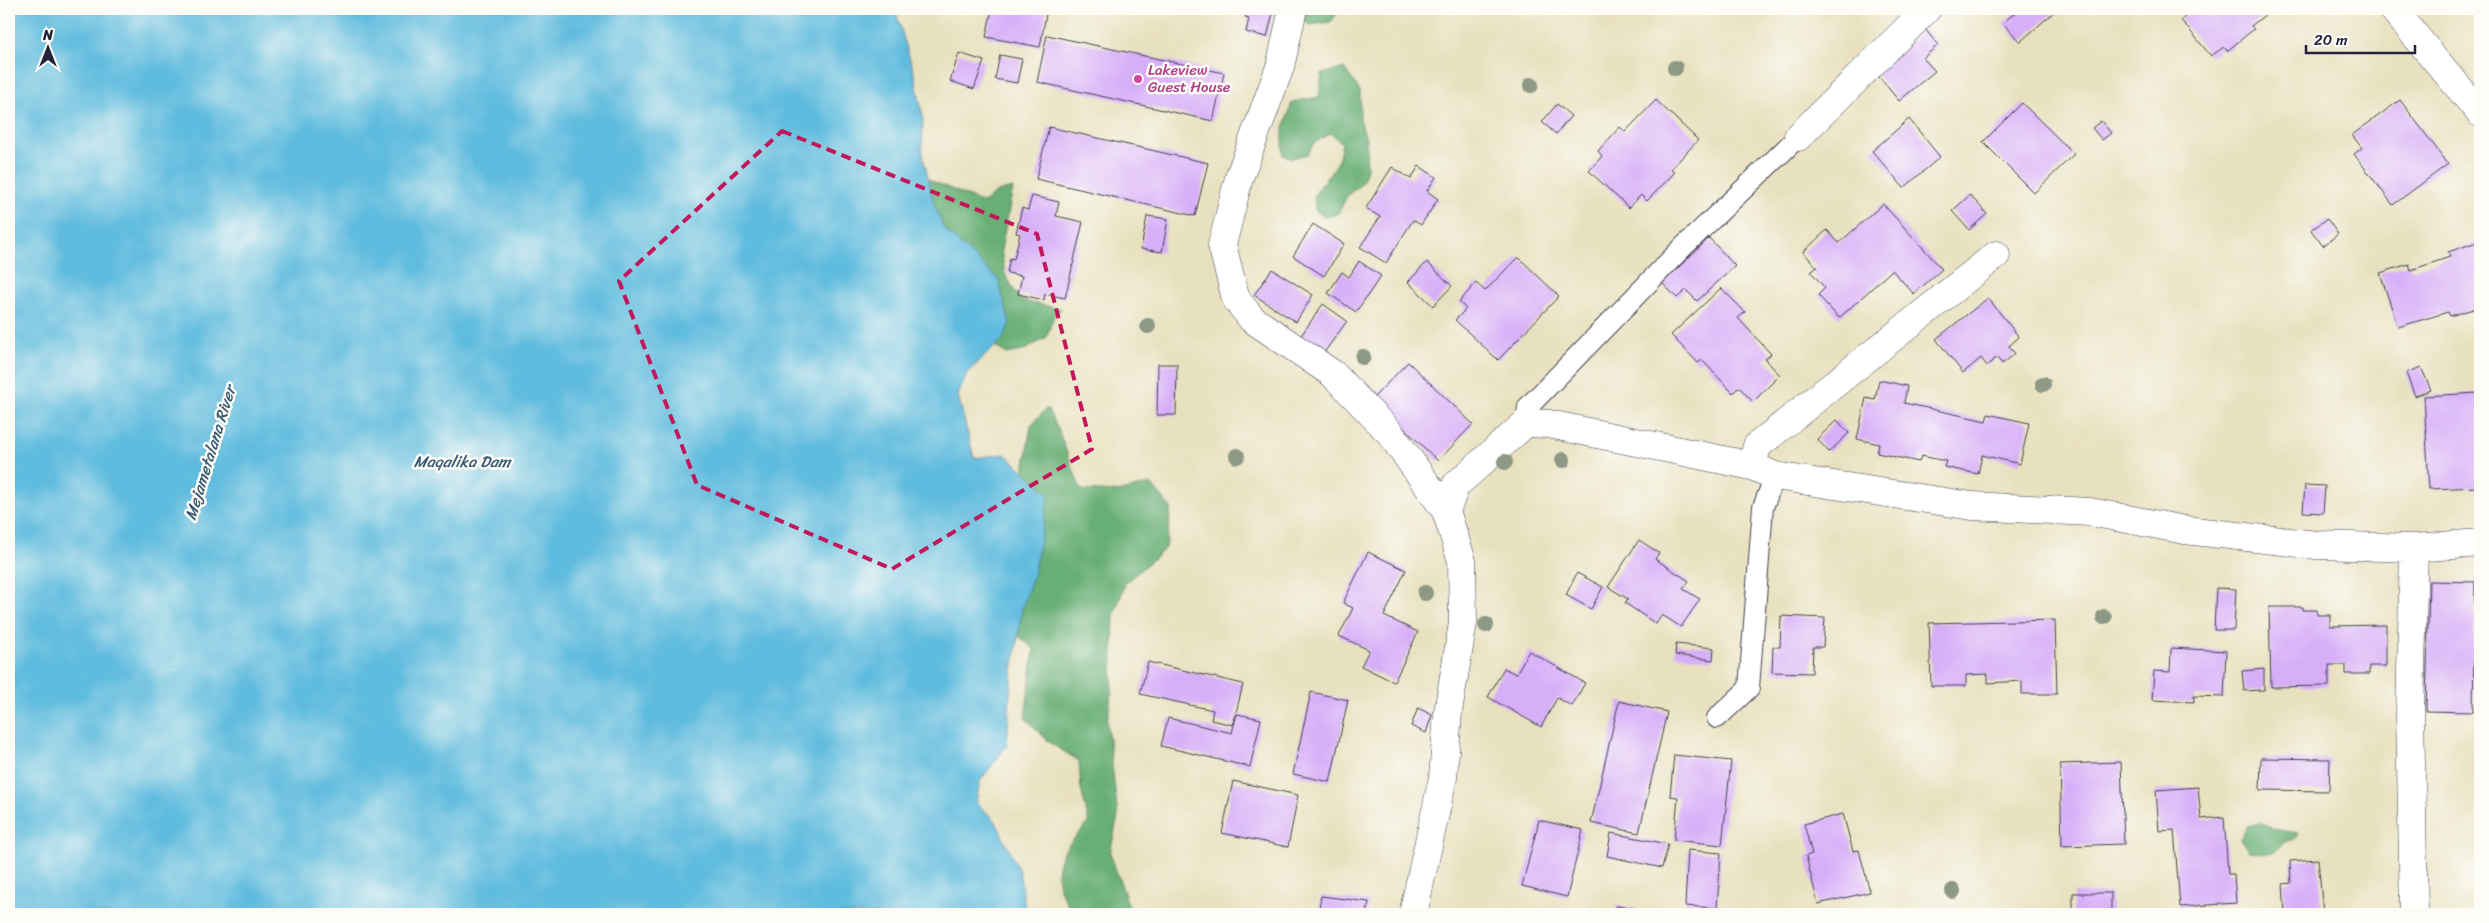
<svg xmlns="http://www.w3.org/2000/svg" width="2489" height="923" font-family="Sriracha,sans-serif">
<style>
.forest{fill:#68af75;stroke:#456858}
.water{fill:#60bcde;stroke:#416f8c}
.building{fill:#d7aff8}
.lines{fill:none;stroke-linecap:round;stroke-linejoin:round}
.service-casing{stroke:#403f4f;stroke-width:22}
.minor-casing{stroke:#403f4f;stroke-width:29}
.secondary-casing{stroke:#403f4f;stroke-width:29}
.service{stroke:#fff;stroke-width:20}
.minor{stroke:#fff;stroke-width:28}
.secondary{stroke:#fff;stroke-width:28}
.tree{fill:#8d9885}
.marked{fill:none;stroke:#c2185b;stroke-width:4;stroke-dasharray:10 6;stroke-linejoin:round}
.hotel-dot{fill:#d1479c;stroke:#fdfcf7;stroke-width:2}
.labels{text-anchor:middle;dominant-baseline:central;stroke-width:5;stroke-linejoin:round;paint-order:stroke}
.hotel-label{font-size:15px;fill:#b23c85;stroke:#fdfcf7;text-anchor:start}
.water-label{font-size:16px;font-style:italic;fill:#385874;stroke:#fdfcf7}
</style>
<rect width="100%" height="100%" fill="#fdfcf7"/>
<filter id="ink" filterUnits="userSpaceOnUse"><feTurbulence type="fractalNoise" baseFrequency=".02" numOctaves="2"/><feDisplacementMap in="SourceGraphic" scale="10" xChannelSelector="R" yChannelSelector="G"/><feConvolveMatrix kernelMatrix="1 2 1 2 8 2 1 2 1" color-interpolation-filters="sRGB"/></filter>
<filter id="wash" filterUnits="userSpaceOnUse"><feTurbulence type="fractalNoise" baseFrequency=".0096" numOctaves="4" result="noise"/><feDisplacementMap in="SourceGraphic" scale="20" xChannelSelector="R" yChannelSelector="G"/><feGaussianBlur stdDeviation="1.12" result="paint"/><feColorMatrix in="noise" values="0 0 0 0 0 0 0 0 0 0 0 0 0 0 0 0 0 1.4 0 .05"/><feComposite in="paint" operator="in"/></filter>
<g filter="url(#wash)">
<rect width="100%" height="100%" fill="#e8e1bf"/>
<!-- forest -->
<path class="forest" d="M1300,9H1340L1331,22L1310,25L1301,19Z
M1344,68L1360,91V119L1366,139L1367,169L1362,183L1347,196L1338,214L1324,217L1315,210L1314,195L1337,164L1342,144L1331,133L1314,143L1308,154L1292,158L1283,155V131L1292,102L1319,97L1322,74Z
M928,179L983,203L997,192L1013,188L1001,250L1005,274L1020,300L1061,309L1054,316L1046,338L1023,351L1007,354L997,348L991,326L916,246Z
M1047,408L1058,429L1081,490L1117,492L1151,484L1171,508L1166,548L1126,582L1114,615L1112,689L1107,722L1118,816L1110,853L1128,904L1134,914H1074C1045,873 1056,855 1089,823L1081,789L1079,761L1050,743L1025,718L1034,649L1009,628L1020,497L1031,425Z
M2260,823L2274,829L2298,833L2295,839L2284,842C2276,856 2263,854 2249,851L2240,839L2247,826Z"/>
<!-- water -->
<path class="water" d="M9,9H895L915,76L923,118L922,151L933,201L944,229L998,279L1010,323L1003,339L967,373L958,396L974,458L1005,454L1049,494L1033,576L1022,609L1010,693L1007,746L980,781L976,803L995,820L1019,871L1026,914H9Z"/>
<g id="blocks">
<!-- building -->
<path class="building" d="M992,9H1047L1040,47L986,37Z
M1247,9H1274L1267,37L1246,32L1249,18L1245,17Z
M2019,9H2053L2055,11L2020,42L2003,23Z
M2193,9H2261L2266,14L2251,26L2254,29L2227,51L2224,47L2211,56L2181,20L2194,10Z
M1925,29L1938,45L1923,58L1935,71L1899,101L1875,72Z
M1047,35L1224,73L1213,121L1037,82Z
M959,53L984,61L974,89L950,81Z
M1000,55L1022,59L1017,83L995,79Z
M1656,100L1698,140L1671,169L1675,172L1647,201L1641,195L1629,208L1589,171L1602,156L1598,151L1620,127L1625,132Z
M2400,100L2448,164L2393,205L2354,154L2362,148L2352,135Z
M2022,103L2074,154L2034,193L1983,142Z
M1557,104L1571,116L1556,134L1542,122Z
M1909,119L1940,157L1904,188L1872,151Z
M2101,121L2111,133L2102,140L2092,128Z
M1049,127L1208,163L1195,216L1036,179Z
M1419,166L1436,177L1427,191L1438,199L1421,225L1413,220L1386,263L1360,247L1380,217L1366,208L1392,167L1411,179Z
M1970,195L1987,214L1969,230L1952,211Z
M1032,196L1059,202L1056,216L1083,222L1065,298L1045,294L1044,300L1018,294L1022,276L1007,273L1010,258L1014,259L1020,234L1016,233L1022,208L1028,210Z
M1883,204L1942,269L1914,294L1892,270L1839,318L1818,295L1825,288L1811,272L1817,267L1803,252L1827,230L1839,243Z
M1147,216L1168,219L1162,252L1141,249Z
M2327,219L2338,234L2323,246L2311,230Z
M1313,224L1344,244L1324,276L1293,256Z
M1709,238L1735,266L1697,301L1686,290L1677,298L1662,283Z
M2477,242L2480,253V307L2450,316L2448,312L2398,327L2380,273L2409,264L2411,270L2450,257L2448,252Z
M1518,257L1559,296L1498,360L1455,320L1466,309L1459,302L1476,283L1485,291Z
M1359,261L1381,276L1356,312L1328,293L1342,272L1349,277Z
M1427,262L1452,286L1433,306L1408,282Z
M1272,269L1313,295L1296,322L1254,295Z
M1721,288L1745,312L1738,318L1771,354L1765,359L1780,375L1753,402L1739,387L1733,393L1702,360L1698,363L1671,335Z
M1988,298L2019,337L2009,346L2015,354L2002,364L1997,357L1987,366L1981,358L1963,373L1936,339Z
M1323,304L1347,321L1323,354L1300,337Z
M1408,362L1473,424L1438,461L1373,398Z
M1158,364H1177L1176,415H1157Z
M2421,367L2431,390L2415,396L2406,373Z
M1879,380L1907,386L1904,403L1986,421L1988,414L2029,423L2020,464L1982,455L1978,474L1944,467L1946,461L1921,456L1919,462L1877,453L1879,444L1857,439L1866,398L1875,400Z
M2478,393L2480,487L2429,489L2424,396Z
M1837,420L1849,433L1829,452L1817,439Z
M2305,485L2325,486L2323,513L2303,512Z
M1639,540L1659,553L1655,559L1689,581L1683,589L1700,599L1681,627L1662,615L1656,624L1625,603L1628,599L1608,587Z
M1368,552L1406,570L1384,616L1418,632L1394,682L1361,666L1369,650L1339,636L1353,608L1343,603Z
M1577,573L1603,587L1591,609L1566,595Z
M2429,581L2475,582L2473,712L2426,711Z
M2216,588L2236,589L2234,630H2214Z
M2269,607H2303V610H2317V615H2330V626L2386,625V666H2369V674H2346V665H2329V686L2271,687Z
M1781,616L1825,618L1823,647H1813L1812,673L1772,672L1773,647H1780Z
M2055,620L2057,694H2022V681L1988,683V674L1966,675V686H1931L1929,623Z
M1676,644L1714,648L1713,660L1675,655Z
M2171,648L2226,651L2224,697L2194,696V702L2152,700L2154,671L2170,672Z
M1529,651L1585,683L1572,706L1557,698L1541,727L1488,697L1504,668L1516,674Z
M1148,662L1243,684L1233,725L1211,720L1213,710L1140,694Z
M2264,669V690L2244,691L2242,671Z
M1311,692L1348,700L1330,782L1293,774Z
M1619,701L1667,712L1639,833L1591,823Z
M1418,708L1432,715L1426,733L1411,726Z
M1237,714L1261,719L1250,767L1161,746L1168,718L1232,733Z
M1674,755L1731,761L1722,845L1674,840L1678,797L1670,796Z
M2261,758L2330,759L2329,791L2260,790Z
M2121,762L2124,844L2062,846L2060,764Z
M1233,781L1298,795L1288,847L1222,833Z
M2198,787L2201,819L2224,817L2228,874H2234L2236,903L2180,907L2174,830L2159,831L2156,790Z
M1843,814L1853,851L1859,850L1870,892L1818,904L1806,856L1812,854L1804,824Z
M1539,820L1583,830L1567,897L1522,886Z
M1611,833L1668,844L1662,868L1607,856Z
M1688,850L1721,853L1717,908L1685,906Z
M2318,859L2323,914H2285L2283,884L2291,883L2290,861Z
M2073,893H2111V914H2073Z
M1321,896L1369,902L1367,914H1318Z
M1616,906L1635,908L1634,914H1591V910L1615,913Z"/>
</g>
</g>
<g filter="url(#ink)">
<use href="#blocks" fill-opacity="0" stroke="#403f4f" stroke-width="1"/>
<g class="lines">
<!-- service casing -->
<g class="service-casing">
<path id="service" d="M1526,423L1528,407L1680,250L1798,137
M1717,718L1749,688L1763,507L1775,476"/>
</g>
<!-- minor casing -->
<g class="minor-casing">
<path id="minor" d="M1293,9L1280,67L1239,178L1222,245L1236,299L1252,319L1333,374L1390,433L1446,511
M1798,137L1927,9
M1752,466L1757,446L1996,255
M2414,548L2480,543
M1413,914L1443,778L1448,712L1463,623L1462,561L1446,511L1456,485L1526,423L1549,424L1752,466L1775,476L1972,506L2090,512L2185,530L2317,545L2414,548L2410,714L2414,914"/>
</g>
<!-- secondary casing -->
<g class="secondary-casing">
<path id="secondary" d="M2393,9L2480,113"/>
</g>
<!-- service -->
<use href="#service" class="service"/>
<!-- minor -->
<use href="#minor" class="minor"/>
<!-- secondary -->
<use href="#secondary" class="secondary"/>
</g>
<!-- trees -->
<g class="tree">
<circle cx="1675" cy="68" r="8"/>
<circle cx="1531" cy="85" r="8"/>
<circle cx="1148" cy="326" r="8"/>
<circle cx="1363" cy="357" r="8"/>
<circle cx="2043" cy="384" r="8"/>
<circle cx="1237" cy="456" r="8"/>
<circle cx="1563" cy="460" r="8"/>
<circle cx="1505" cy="462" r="8"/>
<circle cx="1425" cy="593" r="8"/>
<circle cx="2104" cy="617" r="8"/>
<circle cx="1486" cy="625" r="8"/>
<circle cx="1953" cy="891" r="8"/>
</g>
</g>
<!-- marked area -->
<path class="marked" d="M782,131L1037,234L1092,449L892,569L697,485L619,281Z"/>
<!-- markers -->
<circle class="hotel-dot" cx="1138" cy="79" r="5"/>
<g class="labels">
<!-- hotel labels -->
<g class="hotel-label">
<text x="1148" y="70">Lakeview<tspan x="1148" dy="17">Guest House</tspan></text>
</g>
<!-- water labels -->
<g class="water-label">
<text transform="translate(210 453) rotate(-73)">Mejametalana River</text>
<text x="462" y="461">Maqalika Dam</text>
</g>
</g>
<!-- margin -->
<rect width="2489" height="923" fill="none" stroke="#fdfcf7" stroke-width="30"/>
<!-- north arrow -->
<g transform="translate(48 48)" stroke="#fdfcf7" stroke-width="4" paint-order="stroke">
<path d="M0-4L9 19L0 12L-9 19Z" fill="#22223b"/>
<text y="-8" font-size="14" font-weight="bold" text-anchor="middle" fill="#22223b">N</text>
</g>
<!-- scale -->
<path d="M2306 45v8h109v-8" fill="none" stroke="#22223b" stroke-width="2.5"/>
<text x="2314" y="45" font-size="15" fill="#22223b" stroke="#fdfcf7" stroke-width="4" paint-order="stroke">20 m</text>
</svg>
